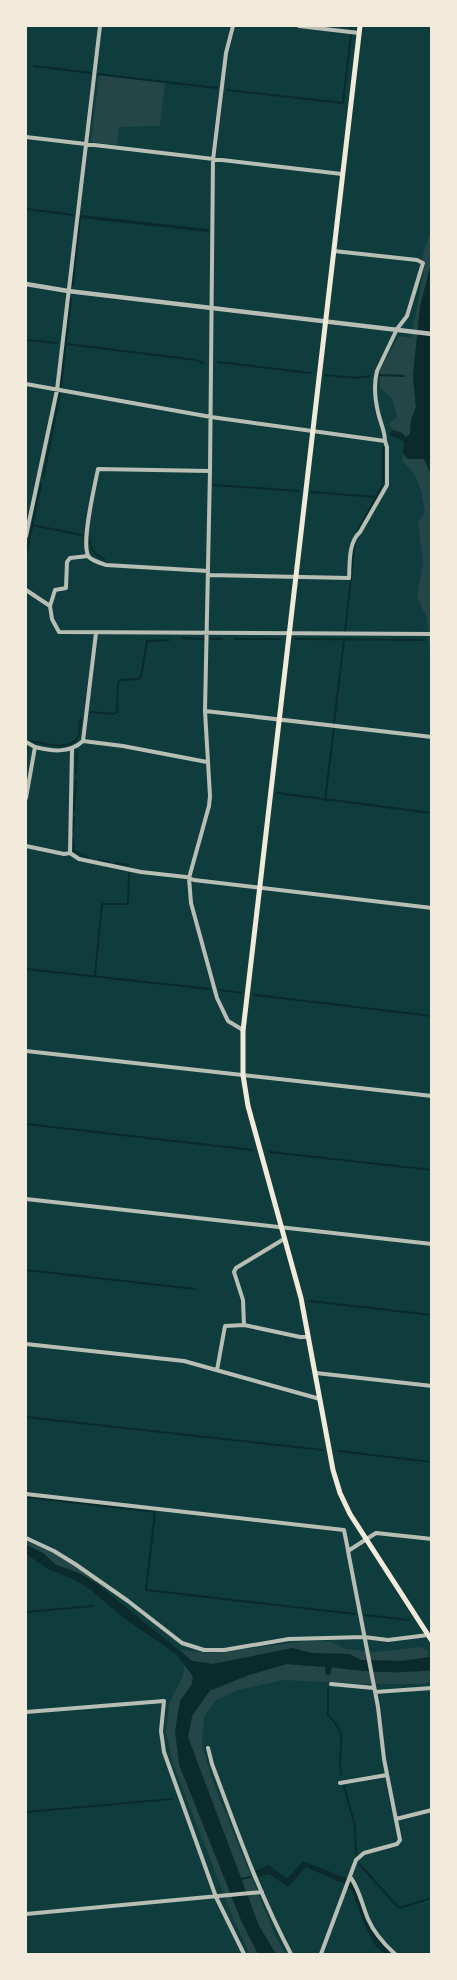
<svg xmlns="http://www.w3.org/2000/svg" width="457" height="1980" font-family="'Public Sans',sans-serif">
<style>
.green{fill:#244646}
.water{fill:#0a2a2b}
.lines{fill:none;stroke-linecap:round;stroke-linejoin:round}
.stream{stroke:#0a2a2b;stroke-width:2}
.minor{stroke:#b8beb3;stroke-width:4}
.tertiary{stroke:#b8beb3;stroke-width:4.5}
.secondary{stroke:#f1e9da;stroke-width:5}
</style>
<rect width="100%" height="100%" fill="#0f3d3e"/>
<!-- green -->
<path class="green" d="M99,75L165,83L160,126L119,127L117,145L91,142Z
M431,229V263L420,307L413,376L416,407L411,420L410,435L406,437L402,433L393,430L389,424L397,417L392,398L380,388V370L399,336L411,338L425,264L422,258Z
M403,454L408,459H424L431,475V665L427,618L417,597L423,563L418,523L425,512C422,493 419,473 402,462Z
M26,1541L52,1552L96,1579V1583L79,1573L56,1565L43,1553L26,1545Z
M307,1641L332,1642L345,1649L376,1652L419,1647L427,1650L429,1657L401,1661L361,1660L349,1654L311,1653L293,1648L213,1664L192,1661L180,1650L212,1653Z
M287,1664L325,1667L327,1675H330L331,1667C365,1672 397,1674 431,1670V1682L419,1684H370L283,1680L238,1690L216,1700L204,1717L202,1744L211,1777L274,1933L285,1954H276L259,1926L188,1737L192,1716L210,1691L249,1675Z
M184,1665L193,1676L192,1684L180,1701L179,1764L241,1920L258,1954H250L236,1925L173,1764L166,1732L169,1704L183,1676Z"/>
<!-- water -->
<path class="water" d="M80,215L209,229L208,232L80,218Z
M431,263V505V475L424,459H408L403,454L404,443C400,437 394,439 389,434L393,430L402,433L406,437L410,434L411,420L416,407L413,376L420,307Z
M26,1545L43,1553L56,1565L79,1573L96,1583L192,1661L213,1664L293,1648L311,1653L349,1654L361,1660L401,1661L431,1657V1670C398,1674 365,1672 332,1667L330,1675H326L325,1667L286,1664L249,1675L210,1690L192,1716L188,1737L259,1926L276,1954H258L241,1920L179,1764L175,1731L180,1701L192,1684L193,1676L176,1654L125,1619L91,1590L77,1581L48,1569L26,1554Z
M303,1861L351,1880L354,1885C363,1912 371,1935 392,1954H384L374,1944L363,1921L352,1891L346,1885L306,1867L288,1887L269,1874L258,1877L255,1871L269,1865L287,1879Z"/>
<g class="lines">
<!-- stream -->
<path class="stream" d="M351,28L352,26
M34,66L91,73
M97,74L217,88
M227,90L343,103L351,35
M26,209L74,215
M73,285L80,218
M26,340L57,343
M66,344L196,360L203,363
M218,362L311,373
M325,375L356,378L370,376
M380,375L404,376
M61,386L71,299
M43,478L60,394
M214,485L299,491
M311,492L376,497
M32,525L82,535
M357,532L383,484V447
M89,537C91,549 93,554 104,559
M26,556L41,484
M345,632L355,542
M182,638L203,639
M211,639H222
M235,639H280
M295,639L425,640
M91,712L114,714L117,711L118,683L121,680L139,679L141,677L147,641L169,640
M334,723L344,640
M31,741C43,743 70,752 78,737C80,732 80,723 81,718
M26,755L27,747
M76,774L77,751
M277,793L432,813
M325,800L334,728
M74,811L76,780
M73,831L74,817
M73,839L74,851L88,858
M99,860L109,862
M115,863L129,865
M26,969L210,989
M95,975L102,904H128L129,873
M220,990L241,993
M255,995L432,1016
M26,1124L253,1150
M270,1152L432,1170
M26,1270L195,1289
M309,1301L432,1315
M26,1417L323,1450
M338,1451L432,1462
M26,1497L155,1512L146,1590L355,1614
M26,1612L93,1606
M365,1615L409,1620
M429,1622L432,1623
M328,1688V1715C351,1736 336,1749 341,1775
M344,1786L355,1826L356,1854
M26,1812L172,1799
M360,1865L399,1908L432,1898
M241,1879L250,1877"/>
<!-- minor -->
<path class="minor" d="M233,26L226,53L213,160L210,471L205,711L210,796L209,806L189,878L191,903L217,998L228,1021L243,1030
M299,26L359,33
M26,137L342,174
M334,251L417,260L423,263L407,316L397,329L377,371C374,383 375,399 378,412C380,422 385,431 385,441
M26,384L211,417L385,441L387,447V485L360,532C348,543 350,563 349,578L208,575
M26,536L57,390L100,26
M208,571L106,565C100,563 93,561 89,557C80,546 95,485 98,469L210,471
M26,590L50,606L52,619L59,632L432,634
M50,606L55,590L66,588L67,562L70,558L88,556
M205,711L432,737
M83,741L123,746L207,762
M26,742L35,747
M26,798L35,747C51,751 69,754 83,741L96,633
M26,846L64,854L70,853L79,859L141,872L186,877L194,880L432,908
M70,853L72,749
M26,1051L432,1096
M26,1199L432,1244
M284,1239L236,1268L234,1272L243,1300L244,1325L300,1337H308
M26,1344L184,1361L320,1399
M217,1370L225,1326L244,1325
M316,1373L432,1386
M26,1494L344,1530L348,1550
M26,1538L54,1551L75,1564L128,1601L182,1643L204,1650H224L289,1639L364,1637L388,1640L428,1635
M331,1684L374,1688
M375,1692L432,1688
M26,1712L164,1701L161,1731L164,1752L216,1897L244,1954
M208,1748L212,1764C236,1828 259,1894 291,1954
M340,1783L387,1775
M396,1819L432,1810
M351,1878C360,1891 362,1905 368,1919C374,1933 384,1944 395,1954
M26,1914L262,1892
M321,1954L356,1860L364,1853L397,1844L400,1840L384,1759L378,1707L348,1551L376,1533L432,1539"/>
<!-- tertiary -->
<path class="tertiary" d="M26,284L68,291L432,334"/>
<!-- secondary -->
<path class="secondary" d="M360,26L243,1031V1075L248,1106L301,1298L333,1470L340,1493L350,1514L432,1641"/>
</g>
<!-- border -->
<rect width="457" height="1980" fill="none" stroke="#f1e9da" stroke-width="54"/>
</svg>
